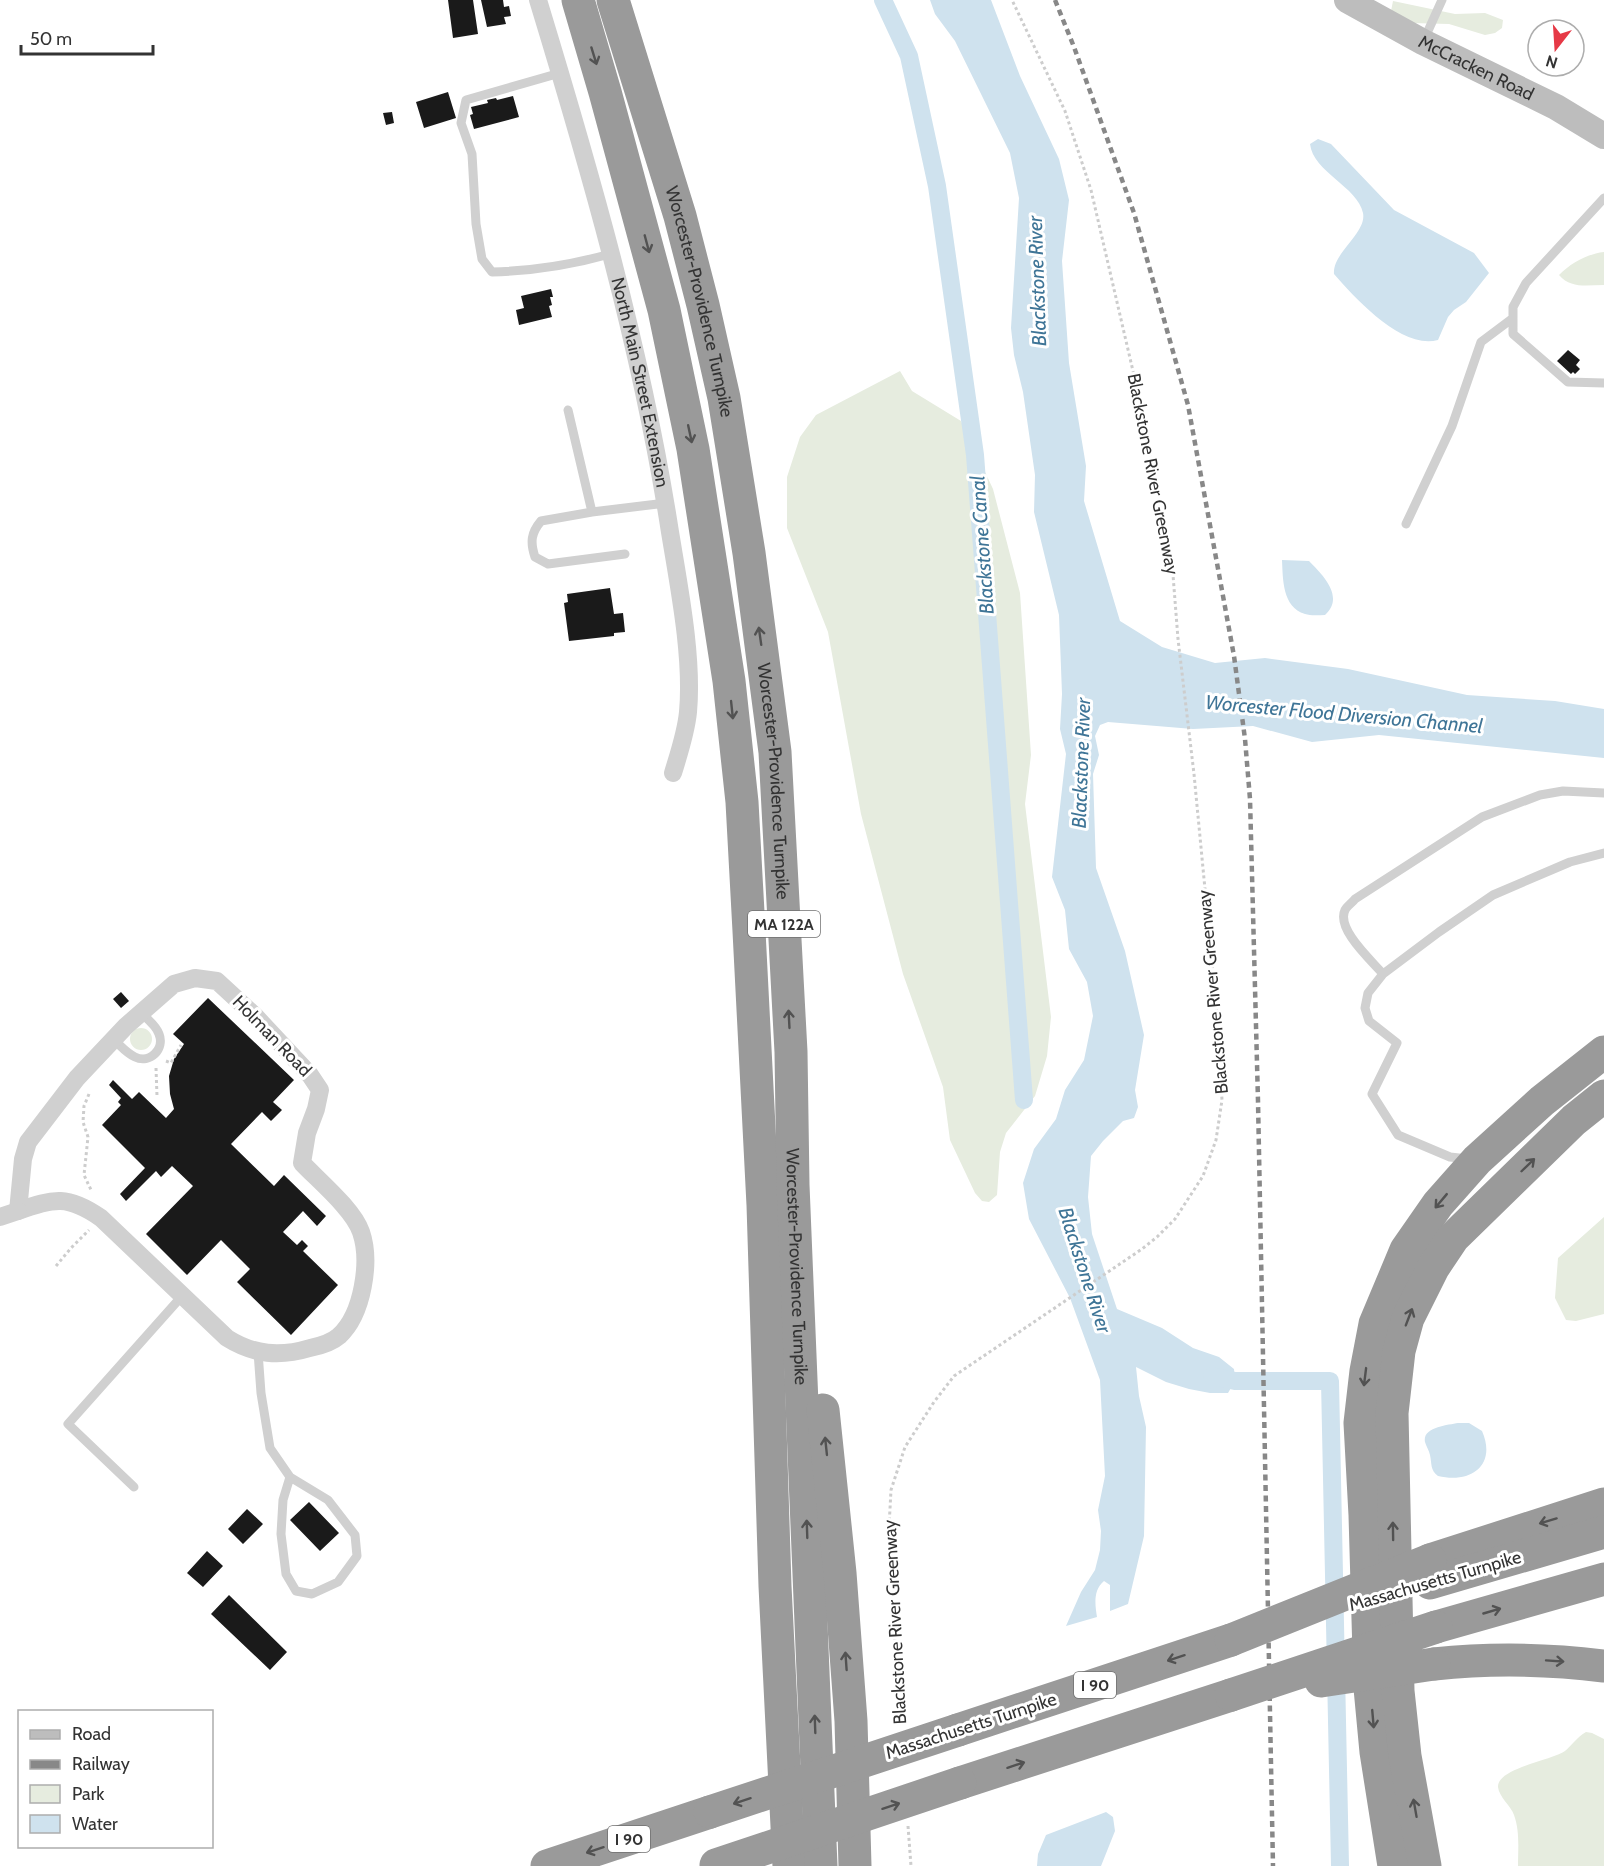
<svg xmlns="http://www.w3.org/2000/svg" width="1604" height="1866" font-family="Cabin,sans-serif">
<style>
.green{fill:#e6ecdf}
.water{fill:#cfe2ee}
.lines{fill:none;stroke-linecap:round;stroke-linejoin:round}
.canal{stroke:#cfe2ee;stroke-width:18}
.building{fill:#1a1a1a}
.path{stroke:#cdcdcd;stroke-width:3;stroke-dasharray:3 3;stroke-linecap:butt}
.lane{stroke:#d0d0d0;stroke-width:9}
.street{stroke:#d0d0d0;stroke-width:18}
.secondary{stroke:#bdbdbd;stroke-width:26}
.highway{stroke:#9a9a9a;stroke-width:33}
.rail{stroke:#888;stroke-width:4.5;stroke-dasharray:6 4.5;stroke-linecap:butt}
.highway-bridge{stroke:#9a9a9a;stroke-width:33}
.oneway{stroke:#525252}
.labels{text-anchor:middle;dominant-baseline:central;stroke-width:6;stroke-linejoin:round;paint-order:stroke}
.shield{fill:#fff;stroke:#707070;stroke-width:1.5}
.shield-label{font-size:16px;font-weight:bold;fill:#333}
.street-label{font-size:18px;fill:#333;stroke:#fff}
.water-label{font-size:20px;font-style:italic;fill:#3f7597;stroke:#fff}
</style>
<rect width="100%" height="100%" fill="#fff"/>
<!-- green -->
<path class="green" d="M1393,1L1455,14L1485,13L1503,20L1502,28L1495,33L1485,35L1449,24L1411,23L1391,11Z
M1604,252V285C1587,285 1571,289 1559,275C1571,263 1587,254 1604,252Z
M900,371L912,391L961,421L993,489L1020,593L1031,755L1025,804L1051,1017L1047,1056L1035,1096L1006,1133L1000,1152L997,1195L989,1202L982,1201L975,1193L950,1140L943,1087L903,974L861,814L828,632L787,528V477L800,437L816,415Z
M130 1039a11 11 0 1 1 22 0a11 11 0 1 1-22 0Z
M1604,1217V1314L1576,1321L1566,1320L1555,1298L1558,1258Z
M1586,1732L1592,1733L1604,1739V1866H1518C1518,1850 1520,1831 1514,1815C1511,1806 1499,1797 1498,1787C1497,1768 1553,1760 1565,1751C1572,1745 1577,1737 1586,1732Z"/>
<!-- water -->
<path class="water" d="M930,0H991L1020,76L1059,159L1069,200L1062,261L1069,363L1086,466L1084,501L1120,621L1162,647L1215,663L1265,658L1348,669L1467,695L1555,701L1604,709V758L1379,735L1312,742L1253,726L1193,729L1108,722L1100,725L1095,736L1099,755L1093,774L1096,868L1125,951L1144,1035L1135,1090L1138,1107L1134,1118L1123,1121L1103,1141L1091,1156L1088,1197L1092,1234L1117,1309L1162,1328L1193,1348L1219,1357L1234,1369L1235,1381L1228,1393H1210L1189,1389L1166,1382L1136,1367L1139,1396L1146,1427L1144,1536L1128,1604L1110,1611V1585L1104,1581C1093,1590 1095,1605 1097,1617L1066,1626L1081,1592L1095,1570L1100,1550L1101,1531L1098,1510L1105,1476L1100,1380L1070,1298L1029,1219L1023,1183L1034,1149L1056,1119L1065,1090L1084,1060L1093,1016L1087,982L1069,949L1065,910L1052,877L1066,754L1060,729L1062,694L1059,615L1034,512L1035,475L1023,392L1014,355L1011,328L1019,198L1010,153L955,41L935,14Z
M1318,139L1331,144L1394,210L1474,253L1489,273L1466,302L1454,310L1448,317L1438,340C1402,350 1356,299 1334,274C1332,253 1367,233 1363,213C1358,187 1313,172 1310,144Z
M1282,560L1309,561C1323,575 1345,597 1325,615C1319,615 1311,616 1305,614C1282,607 1283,579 1282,560Z
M1458,1423H1469L1482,1431C1497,1465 1471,1484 1438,1476C1430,1470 1432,1464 1430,1455C1429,1450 1426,1446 1425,1442C1422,1427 1448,1425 1458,1423Z
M1106,1812L1113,1817L1115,1831L1101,1866H1037L1038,1854L1046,1835Z"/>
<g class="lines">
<!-- canal -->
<path class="canal" d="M883,0L909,56L937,186L975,455L1024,1100
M1212,1376L1235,1381H1330L1340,1866"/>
</g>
<!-- building -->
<path class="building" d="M448,0H473L478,34L453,38Z
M481,0H503L504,7L509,6L511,16L504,17L506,24L487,27Z
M448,92L456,118L424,128L416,102Z
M513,96L519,117L474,129L470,115L473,114L471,107L488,103L487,100L496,98L497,100Z
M392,112L394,123L386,125L383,113Z
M551,289L553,297H550L552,305L549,306L552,317L519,325L516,310L524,308L521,296Z
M1568,350L1580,360L1576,365L1580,369L1575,374L1573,372L1571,374L1557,361Z
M610,588L614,614L623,613L625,632L614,633V636L569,641L564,603L568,602L567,594Z
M121,992L129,1001L121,1008L113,999Z
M208,998L294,1080L273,1102L282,1110L271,1121L262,1112L231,1144L274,1186L284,1175L326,1216L317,1226L303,1211L283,1232L297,1245L302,1240L308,1246L303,1251L338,1285L291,1335L237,1282L250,1269L221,1240L187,1275L146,1234L193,1186L172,1166L161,1177L156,1171L126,1201L120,1194L145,1168L102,1125L121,1105L118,1102L121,1098L109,1085L113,1080L132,1099L139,1092L166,1118L174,1109L170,1094L169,1076L174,1059L184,1044L173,1034Z
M309,1502L339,1533L320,1551L290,1520Z
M247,1509L263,1524L243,1544L228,1529Z
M207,1551L223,1566L203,1587L187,1573Z
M229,1595L287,1652L270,1670L211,1614Z"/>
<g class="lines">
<!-- path -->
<path class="path" d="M166,1061L171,1063L181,1045
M156,1068L157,1096
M89,1094L84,1106L83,1122L88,1137L84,1175L92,1192
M56,1266L71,1248L89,1230
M901,1724L888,1546L891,1490L905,1447L934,1402L954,1376L1142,1249L1157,1237L1175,1219L1203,1176L1216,1140L1222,1100L1217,1015L1194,774L1178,639L1172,562L1136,384L1091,190L1065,111L1012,0
M908,1826L911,1866"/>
<!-- lane -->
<path class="lane" d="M1423,42L1442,0
M560,73L466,100L461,123L472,154L476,224L482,259L492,272C533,271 571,265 610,254
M1604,198L1526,283L1513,307V334L1568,382L1604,383
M568,410L592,512
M1406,524L1452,426L1481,342L1513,318
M625,554L548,564L535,557C530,542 531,533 541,521L592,512L666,503
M1383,974C1371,960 1336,929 1345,910C1347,906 1353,902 1355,899L1482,817L1540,795L1563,791L1604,793
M113,1039C120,1045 126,1053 135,1057C150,1064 165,1049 159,1034C156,1025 146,1018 140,1012
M1468,1159L1450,1157L1398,1135L1372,1094L1397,1043L1369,1021L1365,1008L1368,993L1383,974L1439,932L1493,895L1570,862L1604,853
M258,1352L261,1393L270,1448L290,1477L328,1500L355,1535L357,1556L338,1582L312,1594L296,1591L286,1574L281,1534L283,1500L290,1477
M134,1487L68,1424L182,1296"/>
<!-- street -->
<g class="street">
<path id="s1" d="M538,0C591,174 642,351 670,532C679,587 693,657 688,712C686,733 679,753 673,773"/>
<path d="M195,978L217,981L255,1016L310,1075L320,1090L316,1109L307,1133L302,1163C319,1181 353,1209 361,1232C371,1261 363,1314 339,1336C331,1343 320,1346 310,1348C280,1357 254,1355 227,1338L101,1218C68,1195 54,1198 18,1211L23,1159L28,1142L77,1078L126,1026L174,984Z"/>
<path d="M0,1217L18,1211"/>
</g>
<!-- secondary -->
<path class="secondary" id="s2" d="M1347,0L1423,42L1556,107L1604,136"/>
<!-- highway -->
<g class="highway">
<path d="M578,0L605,92L664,310L693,449L729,681L742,802L749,931L763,1205L775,1586L789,1866"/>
<path id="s3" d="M613,0L680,216L703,305L724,398L749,553L775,752L791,1052L793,1185L821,1866"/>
<path d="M823,1410L840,1573L851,1721L855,1866"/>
<path d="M1430,1560L1604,1504"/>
<path d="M1430,1583L1604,1532"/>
<path d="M1436,1627L1604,1579"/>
<path d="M1434,1664C1491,1658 1547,1659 1604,1666"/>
<path d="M958,1730L1231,1640"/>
<path d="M960,1783L1231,1695"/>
<path d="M547,1866L710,1812"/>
<path d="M1394,1866L1376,1752L1370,1688L1365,1515L1360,1423L1366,1371L1375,1324L1406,1250L1438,1204L1477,1160L1542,1101L1604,1052"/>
<path d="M1425,1866L1405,1756L1398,1691L1392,1413L1399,1351L1408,1318L1433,1268L1453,1238L1574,1120L1604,1096"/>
</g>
<!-- rail -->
<path class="rail" d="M1055,0L1074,47L1134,213L1188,405L1234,656L1245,739L1250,799L1258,1101L1273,1866"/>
<!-- highway-bridge -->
<path class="highway-bridge" d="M1231,1640L1430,1560
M1321,1681L1434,1664
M1231,1695L1436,1627
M710,1812L958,1730
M716,1865L960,1783"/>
</g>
<!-- one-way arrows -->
<defs><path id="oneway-shaft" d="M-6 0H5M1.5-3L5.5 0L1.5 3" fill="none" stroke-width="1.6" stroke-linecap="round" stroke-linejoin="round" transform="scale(1.5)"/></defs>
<g class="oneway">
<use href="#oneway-shaft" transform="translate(594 56) rotate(73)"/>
<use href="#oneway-shaft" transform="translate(647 244) rotate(75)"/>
<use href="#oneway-shaft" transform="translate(690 434) rotate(78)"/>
<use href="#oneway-shaft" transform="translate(760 636) rotate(-98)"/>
<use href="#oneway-shaft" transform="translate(732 710) rotate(84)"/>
<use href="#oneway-shaft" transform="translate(789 1019) rotate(-93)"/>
<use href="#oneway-shaft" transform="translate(1528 1165) rotate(-44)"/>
<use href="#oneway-shaft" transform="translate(1441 1201) rotate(130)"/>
<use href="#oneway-shaft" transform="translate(1409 1317) rotate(-69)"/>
<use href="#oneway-shaft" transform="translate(1365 1377) rotate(97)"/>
<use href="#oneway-shaft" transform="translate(826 1446) rotate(-96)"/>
<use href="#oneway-shaft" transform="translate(1548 1521) rotate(163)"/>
<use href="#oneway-shaft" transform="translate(807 1529) rotate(-92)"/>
<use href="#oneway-shaft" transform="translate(1393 1531) rotate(-91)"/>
<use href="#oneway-shaft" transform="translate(1492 1611) rotate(-16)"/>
<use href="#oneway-shaft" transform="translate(1176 1658) rotate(162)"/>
<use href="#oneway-shaft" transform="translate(846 1661) rotate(-94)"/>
<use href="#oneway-shaft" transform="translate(1555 1661) rotate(4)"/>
<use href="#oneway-shaft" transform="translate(1373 1719) rotate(85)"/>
<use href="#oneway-shaft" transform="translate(815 1724) rotate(-92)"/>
<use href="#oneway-shaft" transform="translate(1016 1765) rotate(-18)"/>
<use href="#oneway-shaft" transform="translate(742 1801) rotate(162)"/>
<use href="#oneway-shaft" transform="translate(891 1806) rotate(-18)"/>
<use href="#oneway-shaft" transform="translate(1415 1808) rotate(-100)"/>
<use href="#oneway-shaft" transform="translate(595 1850) rotate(162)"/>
</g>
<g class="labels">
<!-- shield labels -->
<g class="shield">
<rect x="748" y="911" width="72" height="26" rx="4.5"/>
<rect x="1074" y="1672" width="42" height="26" rx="4.5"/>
<rect x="608" y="1826" width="42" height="26" rx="4.5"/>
</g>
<g class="shield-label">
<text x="784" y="924">MA 122A</text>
<text x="1095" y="1685">I 90</text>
<text x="629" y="1839">I 90</text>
</g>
<!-- street labels -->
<g class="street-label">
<text stroke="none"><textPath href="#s2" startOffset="146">McCracken Road</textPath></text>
<text stroke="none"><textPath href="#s3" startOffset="314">Worcester-Providence Turnpike</textPath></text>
<text stroke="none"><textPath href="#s1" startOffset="396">North Main Street Extension</textPath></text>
<text transform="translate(1153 474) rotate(79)">Blackstone River Greenway</text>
<text stroke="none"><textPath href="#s3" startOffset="800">Worcester-Providence Turnpike</textPath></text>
<text transform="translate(1213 992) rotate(-95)">Blackstone River Greenway</text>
<text transform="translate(272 1036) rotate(46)">Holman Road</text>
<text stroke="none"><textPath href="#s3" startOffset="1286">Worcester-Providence Turnpike</textPath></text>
<text transform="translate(1435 1581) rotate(-16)">Massachusetts Turnpike</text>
<text transform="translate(895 1622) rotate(-93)">Blackstone River Greenway</text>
<text transform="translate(971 1726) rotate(-18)">Massachusetts Turnpike</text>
</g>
<!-- water labels -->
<g class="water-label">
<text transform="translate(1037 281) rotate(-92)">Blackstone River</text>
<text transform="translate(982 545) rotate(-94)">Blackstone Canal</text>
<text transform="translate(1344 714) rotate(5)">Worcester Flood Diversion Channel</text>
<text transform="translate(1081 763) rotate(-88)">Blackstone River</text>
<text transform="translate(1085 1270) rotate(72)">Blackstone River</text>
</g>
</g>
<!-- legend -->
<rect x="18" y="1710" width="195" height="138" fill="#ffffff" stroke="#adadad" stroke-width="1.5"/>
<rect x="30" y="1730" width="30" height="9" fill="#bdbdbd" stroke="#adadad" stroke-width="1.5"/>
<text x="72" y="1740" font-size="18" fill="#333333">Road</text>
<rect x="30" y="1760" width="30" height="9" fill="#888888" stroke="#adadad" stroke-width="1.5"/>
<text x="72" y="1770" font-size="18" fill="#333333">Railway</text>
<rect x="30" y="1785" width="30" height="18" fill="#e6ecdf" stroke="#adadad" stroke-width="1.5"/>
<text x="72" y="1800" font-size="18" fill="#333333">Park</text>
<rect x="30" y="1815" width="30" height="18" fill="#cfe2ee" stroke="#adadad" stroke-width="1.5"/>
<text x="72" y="1830" font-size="18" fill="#333333">Water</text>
<!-- north arrow -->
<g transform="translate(1556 48) rotate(197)"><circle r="28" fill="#ffffff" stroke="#adadad" stroke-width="1.5"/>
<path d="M0-4.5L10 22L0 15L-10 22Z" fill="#e63946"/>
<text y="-9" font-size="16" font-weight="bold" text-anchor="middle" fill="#333333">N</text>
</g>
<!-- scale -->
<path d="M21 45v9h132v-9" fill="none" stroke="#333333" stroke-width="3"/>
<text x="30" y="45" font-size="18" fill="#333333" stroke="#ffffff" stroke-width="4.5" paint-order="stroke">50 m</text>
</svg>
